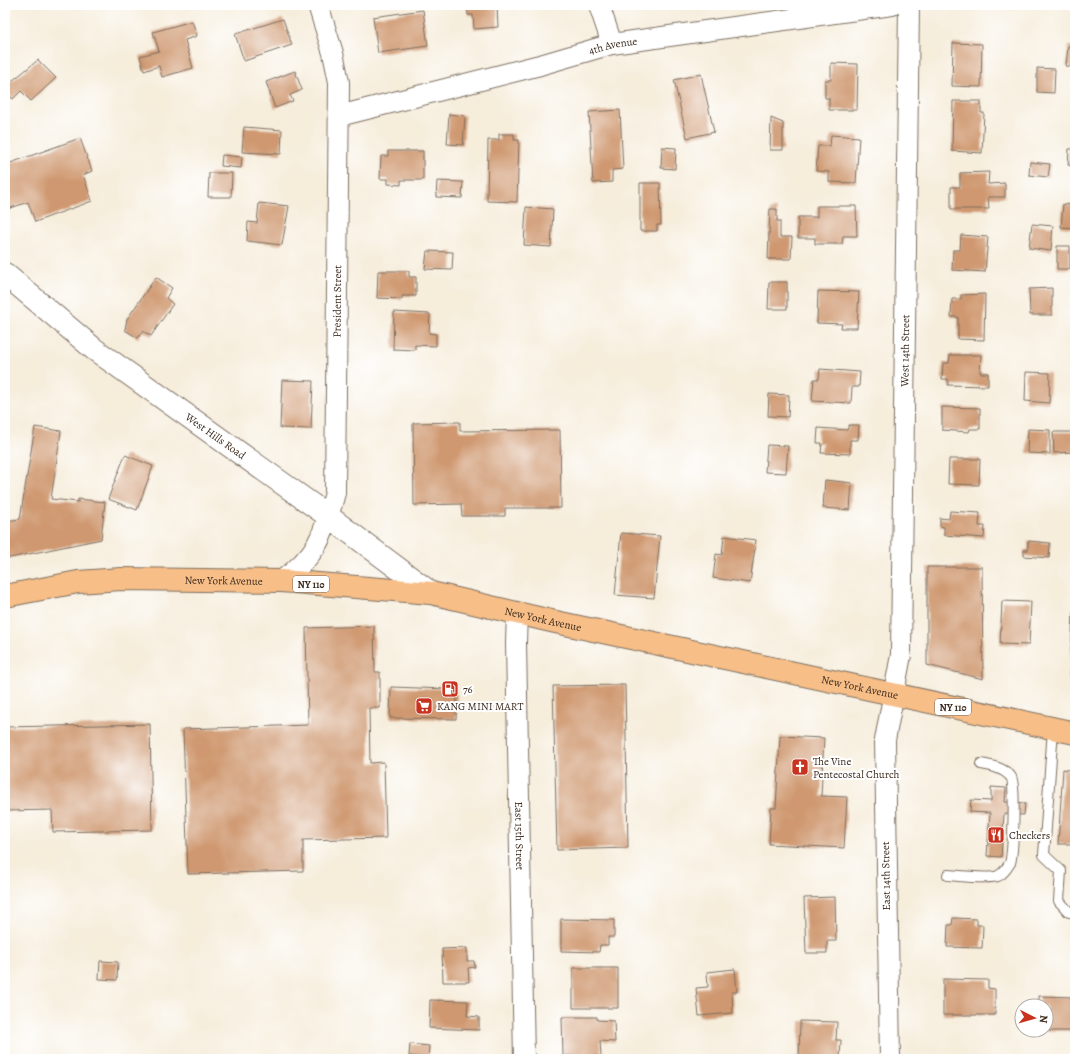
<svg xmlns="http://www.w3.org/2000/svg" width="1080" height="1064" font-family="Alegreya,serif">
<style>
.building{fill:#cf9870}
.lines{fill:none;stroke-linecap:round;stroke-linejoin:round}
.service-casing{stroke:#7c6e60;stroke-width:12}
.minor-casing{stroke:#7c6e60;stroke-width:22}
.tertiary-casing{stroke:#7c6e60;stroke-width:24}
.primary-casing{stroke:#7c6e60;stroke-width:24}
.service{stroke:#fff;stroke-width:10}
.minor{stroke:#fff;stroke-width:20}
.tertiary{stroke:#fff;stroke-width:22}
.primary{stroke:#f7be87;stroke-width:22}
.labels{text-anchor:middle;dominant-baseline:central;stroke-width:4;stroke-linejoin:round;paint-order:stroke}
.shield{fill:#fff;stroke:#766a62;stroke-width:1}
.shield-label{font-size:10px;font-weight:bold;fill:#3b2a1e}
.street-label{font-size:11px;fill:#3b2a1e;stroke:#fff}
.poi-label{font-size:11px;fill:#3b2a1e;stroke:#fff;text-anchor:start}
</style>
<rect width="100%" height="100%" fill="#fff"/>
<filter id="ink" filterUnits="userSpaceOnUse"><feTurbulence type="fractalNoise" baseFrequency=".025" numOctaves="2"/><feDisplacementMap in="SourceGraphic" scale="8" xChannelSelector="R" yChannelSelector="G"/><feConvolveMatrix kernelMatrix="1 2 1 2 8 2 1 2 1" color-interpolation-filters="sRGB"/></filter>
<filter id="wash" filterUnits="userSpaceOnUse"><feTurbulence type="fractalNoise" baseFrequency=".012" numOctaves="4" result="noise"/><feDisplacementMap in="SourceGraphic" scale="16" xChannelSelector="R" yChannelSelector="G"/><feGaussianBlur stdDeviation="0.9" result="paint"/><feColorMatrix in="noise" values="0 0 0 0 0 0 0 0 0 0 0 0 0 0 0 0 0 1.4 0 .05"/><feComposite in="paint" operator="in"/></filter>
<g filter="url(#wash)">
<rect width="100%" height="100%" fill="#f6eddb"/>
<g id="blocks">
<!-- building -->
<path class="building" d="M467,5H497L498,27L474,29L473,15H468Z
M423,10L428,46L378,53L373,17Z
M283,19L292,45L244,61L235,34Z
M192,21L197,36L185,40L193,68L162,77L159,66L144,71L140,56L159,51L153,32Z
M953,43L982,44L981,87L952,86Z
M1068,46H1075V67L1066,66Z
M38,60L56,78L31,101L21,91L13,99L5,91V73L12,81Z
M831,63L858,64L857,110H829V98H825V80H831Z
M1037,68L1055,69L1054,93L1037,92Z
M295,71L302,90L290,95L293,101L275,108L266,82Z
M701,74L714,132L687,138L674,80Z
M953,101H981V113H984L982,153L952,151Z
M620,110L623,169L612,170V182L593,183L589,112Z
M449,114L465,116L463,145L447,144Z
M771,118L783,123V150H770Z
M244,127L282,130L281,154L242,152Z
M499,134H514V140H519L517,202L487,201L488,140H499Z
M831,135L859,137L856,183L829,182V172L816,171L818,146H830Z
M80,138L92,171L83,175L92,201L35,222L28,202L5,210V165Z
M662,147L676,148L675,169L661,168Z
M1069,149H1075V166L1068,165Z
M388,151H423V180H401V185L388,184V179H380L381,156H388Z
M222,155L242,157L241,168L221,166Z
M1030,162L1050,164L1048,177L1029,175Z
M989,172L988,184L1005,183V197H988L989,209H951V187H960V173Z
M209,173H232L231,197H208Z
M437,181L463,182L462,198L436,197Z
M640,183H660L661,225H657V231H640Z
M259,203L289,206L282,245L247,241L248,222L257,223Z
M1063,204L1075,205V228L1061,227Z
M817,206H856L857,236H843L842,244H815V238H798V217H817Z
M526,207L553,209L551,247L524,245Z
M770,209H777V221H780V237H792L791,259H768Z
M1032,224L1053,226L1051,251L1029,248Z
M961,235L988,237L985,272L952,270L953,250H960Z
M1057,246H1070V269H1057Z
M427,251L453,252L452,270L425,269Z
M378,271H409V277H416V296H402V299L377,298Z
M156,277L172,288L166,298L173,304L151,336L143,331L138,338L125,330L127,319Z
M769,282H787V309H768Z
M1052,288V315H1030L1029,289Z
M818,291L859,292L857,328H841L842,324L817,323Z
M985,294L984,340L958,339V317H951L952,299H961V295Z
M394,312L430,314L429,333L436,334V346L415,345V350L393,349Z
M950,355H981L980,373H988V386L948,385V379H942L943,363H949Z
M820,369L860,372L859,387H852L851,403L812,401L814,379H819Z
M1026,372L1050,373L1049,403L1025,401Z
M282,380L313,381L311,429L280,428Z
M769,394L789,395L788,417L768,416Z
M942,407L980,408V429H970L969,432L942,430Z
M460,422V431L560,430L561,508H505V516H462L461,504L414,505L413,423Z
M849,425H859L858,440H850V454L821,453L822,443H817L818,428L847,430Z
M35,427L61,431L51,499L78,502V499L105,502L101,539L5,559V521L20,519Z
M1028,429L1050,430V454L1027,453Z
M1053,432H1075V452L1054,453Z
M767,445L788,446L786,473L765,472Z
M125,455L153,466L137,510L108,499Z
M949,459H980L979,485L948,484Z
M825,480L852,483L850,510L823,508Z
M950,511L980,513L979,526H985L984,538L944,535V527L940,526V518L949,519Z
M621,533L660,536L654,598L615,595Z
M724,536L756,540L750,583L713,578L716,554L722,555Z
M1028,541L1050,543L1049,558L1024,556V550H1028Z
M927,567H982L983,679L927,665Z
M1002,601L1031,602L1029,645L1000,644Z
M1073,612H1075V677H1070Z
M374,626L375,672H380V708H369L370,763L384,762L386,838L303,840V871L188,874L183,729L308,725L306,628Z
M625,685L628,848L557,850L553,686Z
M391,687L446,689V694H457L456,719L390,718Z
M150,724L152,830L53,832L52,810L5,811V727Z
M780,736L824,738L821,796L847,797L844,848L769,844L771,808H776Z
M1063,769L1075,771V844H1058Z
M991,787L1006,788L1005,802L1025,803L1024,815L1004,814L1001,857L987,856L990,813L970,812L971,800L991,801Z
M835,897L836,941H827V953H806L804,898Z
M953,918L977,919V925H983L982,948L947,947L948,925H952Z
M561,919L614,920V937H608V945H600L599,952L561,951Z
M467,948V961H474L475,967L468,968L469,982H443L442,949Z
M100,961L118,962L117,980L99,979Z
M573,968H618V1008H573Z
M735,969L737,992H732L733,1013L699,1016L696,988L708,987L707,972Z
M943,979L988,980V988L995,989V1015H943Z
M1039,996L1074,997L1073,1031H1046V1006H1039Z
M430,1000L468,1001L467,1016L479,1017V1030L429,1028Z
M562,1017H597V1020L614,1021L615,1042L600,1041L601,1056H563Z
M800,1021L837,1022L836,1040H841L840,1059H799Z
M410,1044L429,1046L428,1058L409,1056Z"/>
</g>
</g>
<g filter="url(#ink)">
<use href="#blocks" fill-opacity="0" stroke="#7c6e60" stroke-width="1"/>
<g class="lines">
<!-- service casing -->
<g class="service-casing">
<path id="service" d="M1053,729L1044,855L1061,871L1059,901L1069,912H1075
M948,875C958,876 991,879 998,876C1003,874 1007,868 1010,863C1013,854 1016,783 1011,777C1004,768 992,766 981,764"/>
</g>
<!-- minor casing -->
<g class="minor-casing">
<g id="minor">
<path d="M599,5L612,44"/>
<path id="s1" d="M339,116L540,65L612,44L892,5"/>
<path id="s2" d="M281,581C319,554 323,535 335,493L339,82L333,53L318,5"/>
<path id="s3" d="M517,613L516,643L524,1059"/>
<path id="s4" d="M890,1059L885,740L901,655L909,5"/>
</g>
</g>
<!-- tertiary casing -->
<g class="tertiary-casing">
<g id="tertiary">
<path id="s5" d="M5,274L94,349L328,516L431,593"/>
</g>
</g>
<!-- primary casing -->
<g class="primary-casing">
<g id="primary">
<path id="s6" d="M5,596L78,582L121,579L281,581L431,593L551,621L1075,733"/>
</g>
</g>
<!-- service -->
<use href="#service" class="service"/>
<!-- minor -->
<use href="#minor" class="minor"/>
<!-- tertiary -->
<use href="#tertiary" class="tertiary"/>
<!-- primary -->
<use href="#primary" class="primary"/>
</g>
</g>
<!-- icons -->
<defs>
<g id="fuel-square" transform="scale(0.9)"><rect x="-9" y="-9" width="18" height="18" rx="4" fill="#c8321e" stroke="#fff"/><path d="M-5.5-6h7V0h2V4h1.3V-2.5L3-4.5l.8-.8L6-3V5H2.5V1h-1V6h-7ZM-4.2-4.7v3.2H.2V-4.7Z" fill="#fff"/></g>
<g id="supermarket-square" transform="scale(0.9)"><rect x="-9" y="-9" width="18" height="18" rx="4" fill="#c8321e" stroke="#fff"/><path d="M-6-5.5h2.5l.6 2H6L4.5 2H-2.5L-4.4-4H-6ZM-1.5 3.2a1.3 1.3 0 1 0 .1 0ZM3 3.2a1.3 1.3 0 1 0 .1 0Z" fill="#fff"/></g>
<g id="church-square" transform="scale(0.9)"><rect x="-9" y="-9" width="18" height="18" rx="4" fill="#c8321e" stroke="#fff"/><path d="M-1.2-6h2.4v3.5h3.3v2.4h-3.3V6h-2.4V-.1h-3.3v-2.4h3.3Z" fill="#fff"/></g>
<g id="restaurant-square" transform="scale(0.9)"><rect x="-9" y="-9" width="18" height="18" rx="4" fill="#c8321e" stroke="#fff"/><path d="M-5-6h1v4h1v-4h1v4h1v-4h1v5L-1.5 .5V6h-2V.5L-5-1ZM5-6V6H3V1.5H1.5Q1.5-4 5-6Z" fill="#fff"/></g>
</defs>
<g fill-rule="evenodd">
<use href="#fuel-square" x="450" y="689"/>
<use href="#supermarket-square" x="424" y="706"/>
<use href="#church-square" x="800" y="767"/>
<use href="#restaurant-square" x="996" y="835"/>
</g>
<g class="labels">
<!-- shield labels -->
<g class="shield">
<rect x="293" y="576" width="36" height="16" rx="3"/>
<rect x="935" y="699" width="36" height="16" rx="3"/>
</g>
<g class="shield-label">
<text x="311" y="584">NY 110</text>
<text x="953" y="707">NY 110</text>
</g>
<!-- street labels -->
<g class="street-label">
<text stroke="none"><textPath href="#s1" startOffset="283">4th Avenue</textPath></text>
<text stroke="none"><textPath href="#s2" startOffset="298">President Street</textPath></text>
<text stroke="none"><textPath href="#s4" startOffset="710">West 14th Street</textPath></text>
<text stroke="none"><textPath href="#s5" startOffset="266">West Hills Road</textPath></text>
<text stroke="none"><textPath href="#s6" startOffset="220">New York Avenue</textPath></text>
<text stroke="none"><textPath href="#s6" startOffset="543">New York Avenue</textPath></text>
<text stroke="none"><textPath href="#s6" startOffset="867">New York Avenue</textPath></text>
<text stroke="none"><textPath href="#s3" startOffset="223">East 15th Street</textPath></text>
<text transform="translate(886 876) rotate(-91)">East 14th Street</text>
</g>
<!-- poi labels -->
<g class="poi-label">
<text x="463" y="689">76</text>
<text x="437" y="706">KANG MINI MART</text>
<text x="813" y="761">The Vine<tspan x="813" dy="13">Pentecostal Church</tspan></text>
<text x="1009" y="835">Checkers</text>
</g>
</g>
<!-- margin -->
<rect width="1080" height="1064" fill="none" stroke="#fff" stroke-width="20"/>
<!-- north arrow -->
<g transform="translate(1034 1018) rotate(96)"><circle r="19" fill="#ffffff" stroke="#b1aaa5"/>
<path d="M0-3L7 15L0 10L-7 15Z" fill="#c8321e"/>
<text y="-6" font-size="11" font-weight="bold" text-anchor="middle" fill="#3b2a1e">N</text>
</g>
</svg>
